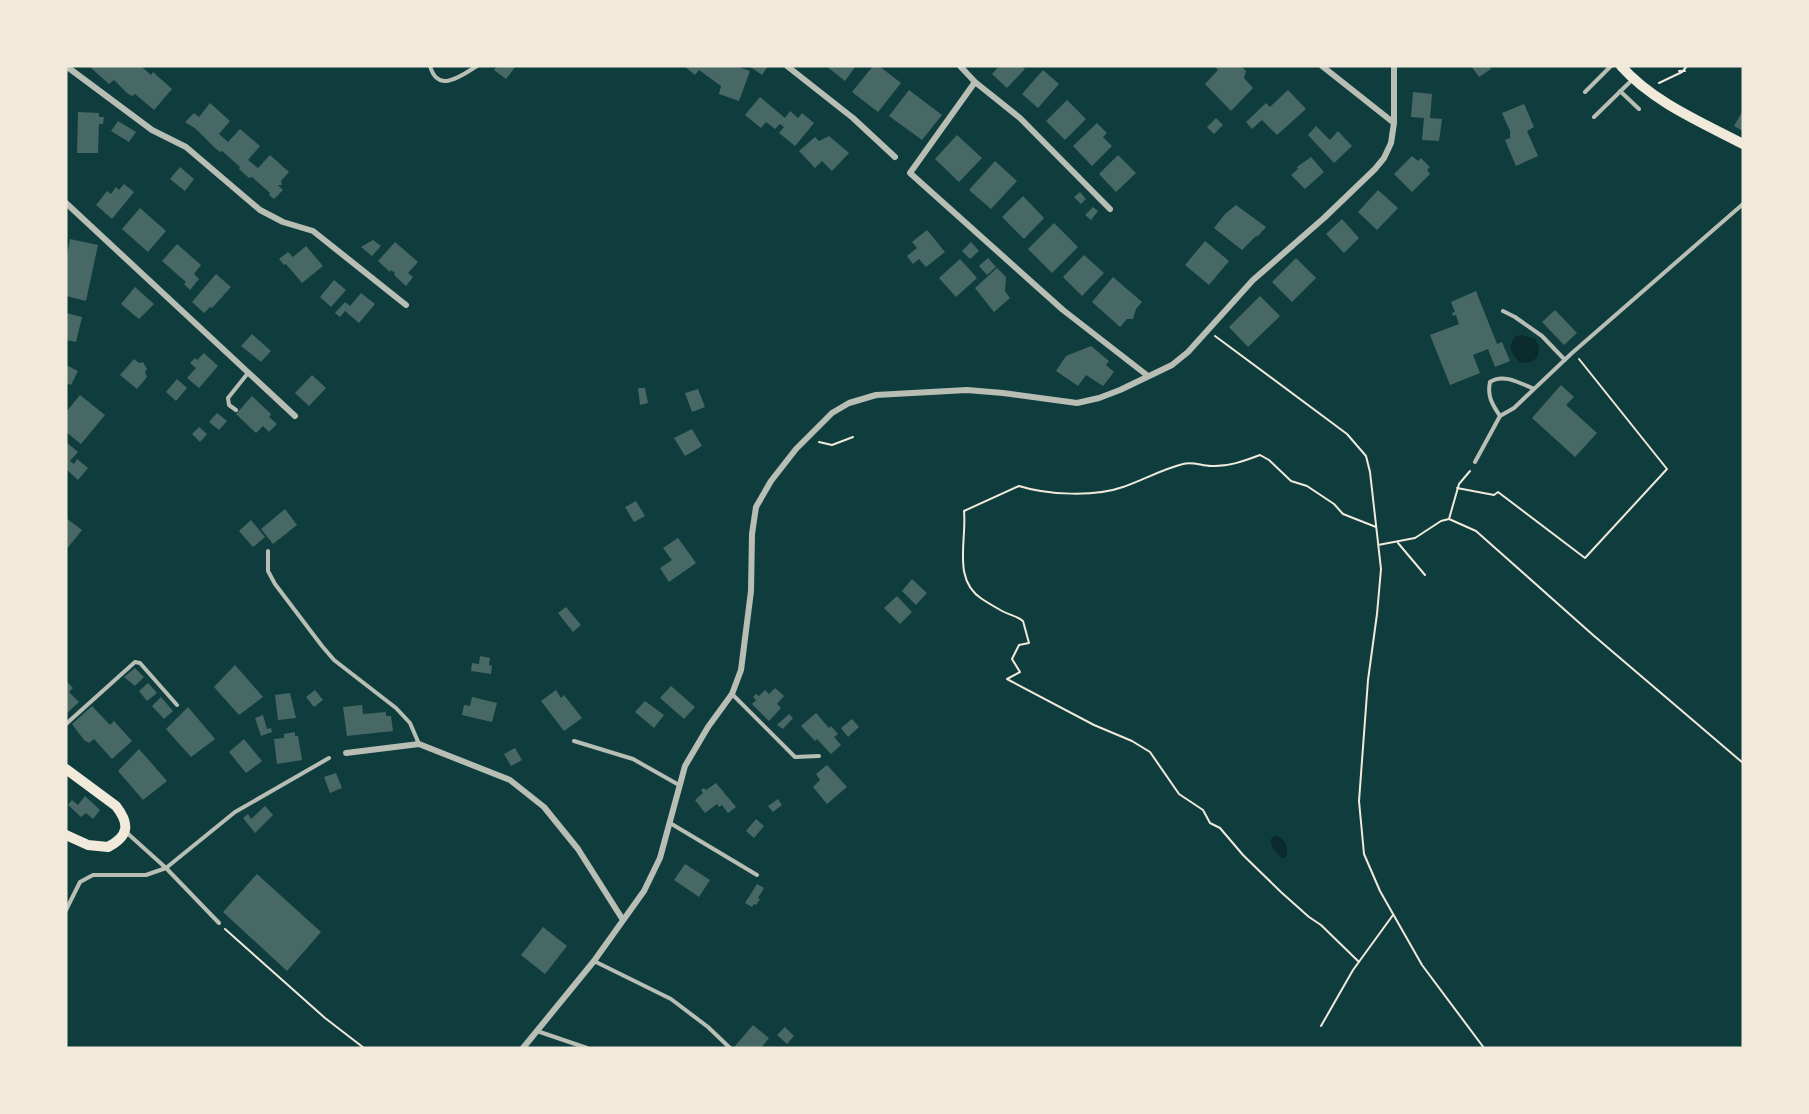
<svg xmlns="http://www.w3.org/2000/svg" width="1809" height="1114" font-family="'Libre Baskerville',serif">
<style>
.water{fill:#0a2a2b}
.building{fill:#486865}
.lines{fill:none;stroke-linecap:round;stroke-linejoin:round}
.path{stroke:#f1e9da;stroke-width:2}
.service{stroke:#b8beb3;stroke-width:4}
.minor{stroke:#b8beb3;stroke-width:6}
.secondary{stroke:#f1e9da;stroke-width:10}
</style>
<rect width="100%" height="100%" fill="#0f3d3e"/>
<!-- water -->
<path class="water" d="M1522,335L1535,339C1544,352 1536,366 1520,362C1511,354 1507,346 1516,336Z
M1275,836C1286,838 1290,849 1285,858H1282L1274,850L1270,840Z"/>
<!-- building -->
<path class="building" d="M89,66H141L151,75L153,72L172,89L154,110L135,94L132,96L127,93L114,80L109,84Z
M497,66H516L506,79L494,70Z
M684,66H736L750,71L739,101L719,94L721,86L699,70L695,75Z
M749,66H768L762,75Z
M826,66H856L845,81Z
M873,66H879L901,83L878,112L852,92Z
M999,66H1022L1025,69L1007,88L992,74Z
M1216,66H1241L1246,71L1244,78L1253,88L1231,111L1205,84L1218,70L1215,67Z
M1471,66H1489L1491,69L1479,77Z
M1043,70L1059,84L1038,108L1022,94Z
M909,90L942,115L922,140L889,116Z
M1288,90L1306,109L1277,135L1262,120L1252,129L1246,122L1266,103L1270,107Z
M1413,92L1432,94L1430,118L1442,119L1439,141L1422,140L1424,118L1411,117Z
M760,97L785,118L790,111L798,118L802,113L814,123L795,146L779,133L784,127L780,124L775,129L766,122L761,128L745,115Z
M1067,100L1086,119L1065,140L1046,121Z
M210,103L230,121L219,134L228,142L240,129L260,146L248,160L258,168L270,155L289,172L281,181L282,185H278L283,190L274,199L269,195L270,193L252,177L249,178L239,169L240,167L222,151L220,152L215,148L196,129L185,122L194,113L199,117Z
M1524,104L1534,127L1527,131L1538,156L1516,166L1505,140L1510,138V131L1502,113Z
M1743,110V131L1734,126Z
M78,112L99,113V117H104L103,124H99L98,153H77Z
M1216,118L1223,125L1214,134L1207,127Z
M118,121L136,132L129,142L111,131Z
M1097,123L1107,133L1103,137L1112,146L1092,166L1073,146Z
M1316,126L1330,140L1338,131L1352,146L1334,163L1308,135Z
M957,135L982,158L959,182L935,159Z
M829,136L849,153L832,171L822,161L815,168L799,151L815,137L819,141Z
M1118,155L1136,173L1116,192L1099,174Z
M1412,156L1418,161L1421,158L1430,167L1427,170L1430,174L1412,192L1394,174Z
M1311,157L1324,172L1305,189L1291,175L1298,169L1297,167Z
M995,161L1017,181L991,209L969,190Z
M180,167L194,179L185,191L170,179Z
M124,184L134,192L112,219L96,205L107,191L111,194L116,187L119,190Z
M1378,190L1398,208L1377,230L1358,212Z
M1080,192L1086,199L1081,204L1074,197Z
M1023,196L1044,218L1024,239L1002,217Z
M1236,205L1266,227L1258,236L1255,237L1242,250L1214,228L1225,214Z
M1093,207L1098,211L1091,220L1085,215Z
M140,208L166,231L148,252L122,229Z
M1342,219L1359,238L1344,253L1326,234Z
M1054,223L1078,247L1052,273L1028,249Z
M927,230L945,252L926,267L919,259L913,264L907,256L917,248L912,242Z
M70,239L98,245L86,301L66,296V260Z
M373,240L381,246L372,256L361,247Z
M1205,241L1229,261L1209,285L1185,265Z
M395,242L418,262L408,273L413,277L406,286L394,275L395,273L391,270L390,272L378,261Z
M971,242L979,251L970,259L962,251Z
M177,244L201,265L194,274L199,279L190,290L184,284L186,282L162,261Z
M306,246L323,266L302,283L286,264L284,265L279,259L288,252L293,257Z
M1084,255L1104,273L1082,296L1063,277Z
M988,258L996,267L987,275L979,266Z
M1296,258L1316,278L1292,302L1272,282Z
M960,259L977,278L956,297L939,278Z
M997,268L1006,277L1005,291L1010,298L994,312L975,288Z
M216,274L231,287L212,308L210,307L204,313L192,302Z
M1113,277L1142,302L1136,309L1133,319H1127L1120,327L1092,302Z
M334,280L346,290L331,307L320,297Z
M135,287L154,304L139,319L121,304Z
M1476,291L1497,344L1502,342L1510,361L1495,367L1488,349L1473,355L1480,373L1450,385L1430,335L1459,324L1456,315L1453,316L1452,313L1455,312L1451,302Z
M361,293L375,304L359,323L345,311L340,317L335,313L345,302L350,306Z
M1260,296L1280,316L1248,347L1229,327Z
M1555,310L1577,333L1564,345L1542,322Z
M66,313L82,317L76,342L66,340Z
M252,334L271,351L261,362L241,346Z
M1091,346L1109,361L1106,365L1114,372L1103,386L1086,375L1078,386L1056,371L1066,356Z
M204,353L218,366L199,388L187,378L196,368L190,363L195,358L197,360Z
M134,359L139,363L143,362L147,369L145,372L147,377L137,389L120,375Z
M66,365L78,371L71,385L66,383Z
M312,375L326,388L309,406L295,393Z
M177,379L187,388L176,401L166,392Z
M1561,385L1574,397L1566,405L1597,433L1575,457L1532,418Z
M638,388H645L648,403L640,405Z
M698,389L705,407L692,412L685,393Z
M80,395L105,415L81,444L66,432V412Z
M252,396L271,414L269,417L277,424L269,432L263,426L256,433L236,414Z
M217,413L227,421L219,430L209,422Z
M199,427L207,434L200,442L192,434Z
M692,429L702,446L685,456L674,438Z
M66,442L78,452L70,461L74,464L77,459L88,468L78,480L66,469Z
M636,501L645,516L634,522L625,507Z
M285,509L297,525L273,544L261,529Z
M66,518L82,530L66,550Z
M251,520L265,537L253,547L239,531Z
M678,538L696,563L669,582L660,568L672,560L663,548Z
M912,579L927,593L916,605L902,591Z
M897,596L912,612L900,624L884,608Z
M566,607L581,625L573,632L558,613Z
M480,656L490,658L489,665L492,666L491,674L471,671L472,663L479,664Z
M235,665L263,697L239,715L214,687Z
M135,668L144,677L135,686L124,677Z
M66,681L73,688L69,692L79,702L66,714Z
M148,683L157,693L147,701L139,691Z
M671,686L695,707L684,719L660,698Z
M775,688L784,696L777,704L781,708L769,721L752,704L756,700L753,697L756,694L759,696L765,690L769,694Z
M315,690L323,700L314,707L306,697Z
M556,690L561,698L564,695L582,718L564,731L541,701Z
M290,693L296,718L278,720L275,695Z
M161,697L173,711L164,719L152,706Z
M472,697L497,703L492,722L462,715L464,705L470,706Z
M645,701L664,715L654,728L635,712Z
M362,705L363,714L386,712V716H391L393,731L347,736L343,707Z
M92,706L110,725L114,721L132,741L112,759L94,739L89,743L84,740L72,724Z
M188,707L215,739L191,757L166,729Z
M816,713L829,728L831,726L838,734L834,737L841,745L831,754L817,739L815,741L801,726Z
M789,714L793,718L783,729L777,725Z
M263,715L267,729L271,728L272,732L261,736L255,718Z
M852,719L859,727L848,737L841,728Z
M295,732V736H298L302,760L277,764L274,739L284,738V734Z
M244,739L262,761L246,773L229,752Z
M515,748L522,760L511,766L504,754Z
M139,749L167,781L143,800L118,771Z
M827,765L847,787L827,804L813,787L820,780L816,774Z
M336,773L342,788L330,793L324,777Z
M716,783L736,807L728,813L722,805L719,807L717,804L705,813L695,800L703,793L701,790L704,788L706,790Z
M85,796L100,810L93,819L86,813L81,817L68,805L72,800L78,805Z
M778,799L782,805L773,812L768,806Z
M265,806L273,815L255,833L243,818L248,814L251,819Z
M756,819L764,826L754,838L746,831Z
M685,864L710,880L699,897L674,880Z
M257,874L321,932L287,971L223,912Z
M757,884L764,888L758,898L760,899L756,905L754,904L752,907L745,903Z
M543,927L567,946L545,974L521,955Z
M753,1025L769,1038L761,1048H737L735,1046Z
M785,1027L794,1036L787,1044L777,1035Z"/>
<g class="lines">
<!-- path -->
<path class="path" d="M1679,71H1685
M1659,83L1682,72L1687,66
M1215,336L1347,434L1366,456L1370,472L1381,569L1377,614L1368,680L1359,801L1364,854L1380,891L1422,965L1484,1048
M819,442L832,445L853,437
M1457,488L1494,495L1498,492L1585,558L1667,469L1579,359
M1449,519L1459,484L1470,471
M1398,543L1425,575
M1378,545L1415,538L1441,521L1449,519L1476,531L1593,635L1743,763
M225,929L325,1018L364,1048
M1359,962L1321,925L1309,917L1282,893L1243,855L1220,828L1210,823L1203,810L1179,794L1150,752L1132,741L1094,725L1007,679L1020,672L1012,659L1019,645L1029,643L1023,621C1017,616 1009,615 1002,611C995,607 988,603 982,599C952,580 967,540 964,511L1019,486C1047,495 1095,497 1123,487C1143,480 1163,469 1183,464C1192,461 1202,466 1211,466C1228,467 1244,461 1260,455L1269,460L1291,481L1307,486L1334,504L1343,514L1376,527
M1321,1026L1353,970L1393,915"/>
<!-- service -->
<path class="service" d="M430,66C438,94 461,76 477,66
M1620,91L1639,109
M1585,92L1611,66
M1594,117L1632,80
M1503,311L1515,317L1542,336L1565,360
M236,410L229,405L228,398L248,373
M1500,416C1492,404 1487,396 1490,382C1503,373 1520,383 1534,389
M1475,462L1500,416L1514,408L1572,353L1743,204
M268,551V571L275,584L322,646L334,660L396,708L410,723L419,744
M732,694L795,757L819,756
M66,724L135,662L140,663L177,705
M574,741L633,759L679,785
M670,823L757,875
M126,832L166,868L219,923
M66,910L80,882L93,875H146L166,868L235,812L329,758
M594,961L671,999L708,1027L730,1048
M537,1031L587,1048"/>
<!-- minor -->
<path class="minor" d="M66,66L152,130L186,147L260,210L283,222L313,231L406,305
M787,66L853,118L895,157
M960,66L975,82L1020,118L1110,209
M1322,66L1394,123
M975,82L910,173L1063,310L1148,376
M66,203L295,416
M346,753L419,744L510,780L544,807L578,849L623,920
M523,1048L594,961L644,891L660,858L685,766L708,727L732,694L741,670L751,591L752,534L756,507L771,481L796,449L832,413L849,403L876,395L967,390L1003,393L1077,403L1099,398L1120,390L1172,365L1188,352L1253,280L1324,218L1375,169L1384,158L1391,143L1394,123V66"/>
<!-- secondary -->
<path class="secondary" d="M1621,66C1653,102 1701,122 1743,144
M66,769L116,806C130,824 129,836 108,847L88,845L66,835"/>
</g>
<!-- border -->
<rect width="1809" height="1114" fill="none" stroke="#f1e9da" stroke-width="135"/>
</svg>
